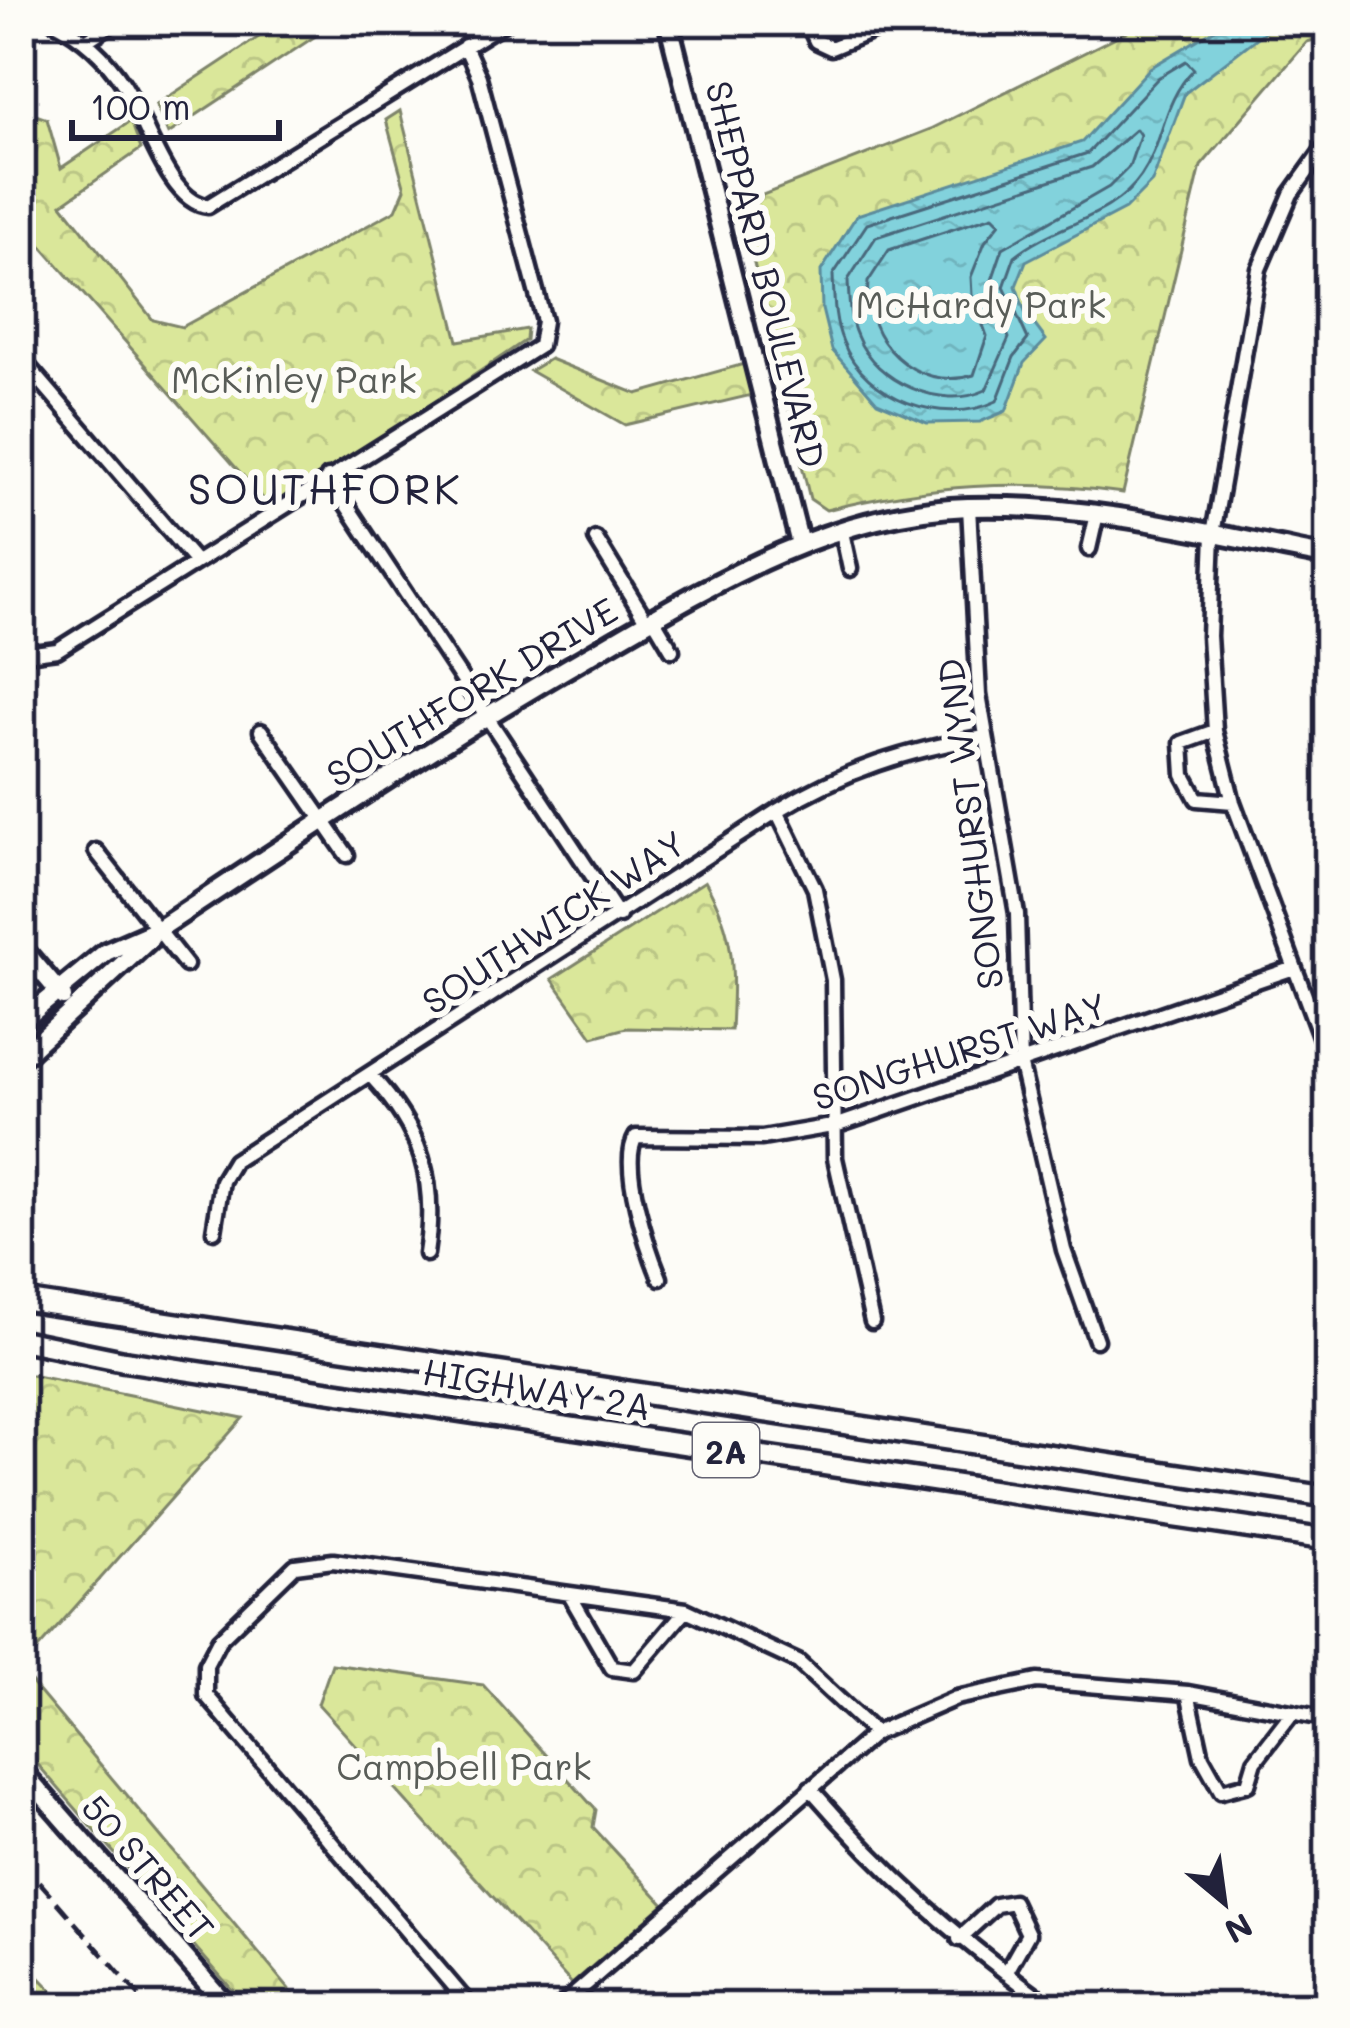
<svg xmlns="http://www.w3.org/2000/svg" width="1350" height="2028" font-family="Mali,sans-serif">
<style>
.park{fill:url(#park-crowns);stroke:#7e846a;stroke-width:3}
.water{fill:url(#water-ripples);stroke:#5c8c9c;stroke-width:3}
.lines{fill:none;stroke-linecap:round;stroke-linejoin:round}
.shore{stroke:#48687b;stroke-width:3}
.street-casing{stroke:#22223b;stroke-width:21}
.secondary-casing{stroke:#22223b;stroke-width:26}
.primary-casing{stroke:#22223b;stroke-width:27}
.street{stroke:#fdfcf7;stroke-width:12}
.secondary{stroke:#fdfcf7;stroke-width:16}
.primary{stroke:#fdfcf7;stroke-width:18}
.rail{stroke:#22223b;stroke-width:4.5;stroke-dasharray:18 9;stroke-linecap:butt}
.labels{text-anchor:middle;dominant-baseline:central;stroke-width:12;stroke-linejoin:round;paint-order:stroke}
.shield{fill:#fdfcf7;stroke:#646373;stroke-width:3}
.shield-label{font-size:33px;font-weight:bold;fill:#22223b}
.street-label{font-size:36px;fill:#22223b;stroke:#fdfcf7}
.park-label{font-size:36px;fill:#595d58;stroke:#fdfcf7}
.quarter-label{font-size:42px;letter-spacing:3px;fill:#22223b;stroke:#fdfcf7}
</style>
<defs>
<pattern id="park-crowns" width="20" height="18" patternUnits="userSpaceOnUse" patternTransform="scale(3)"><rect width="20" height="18" fill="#dae79a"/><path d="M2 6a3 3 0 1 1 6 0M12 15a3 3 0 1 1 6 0" fill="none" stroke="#bbc686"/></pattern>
<pattern id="water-ripples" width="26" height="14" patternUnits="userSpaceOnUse" patternTransform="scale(3)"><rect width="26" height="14" fill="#82d2dc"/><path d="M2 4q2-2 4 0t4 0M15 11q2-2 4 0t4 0" fill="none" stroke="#70b4be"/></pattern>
</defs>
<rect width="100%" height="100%" fill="#fdfcf7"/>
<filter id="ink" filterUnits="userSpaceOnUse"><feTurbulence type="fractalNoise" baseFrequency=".00833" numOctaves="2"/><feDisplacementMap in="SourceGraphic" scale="24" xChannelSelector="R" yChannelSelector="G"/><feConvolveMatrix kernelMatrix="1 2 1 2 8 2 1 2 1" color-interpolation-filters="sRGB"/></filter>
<g filter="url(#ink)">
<!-- park -->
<path class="park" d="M283,21H338L168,134L156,105Z
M1148,21H1329V36L1307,42L1201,166L1123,493C1021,478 926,485 826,510L810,499L740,204L931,129Z
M21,110L47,119L61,168L131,121L141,149L62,204L153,320L182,327L396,210L405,189L386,120L400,111L458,341L527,329L526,340L274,511L36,240L21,200Z
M550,359L637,394L744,364L752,395L625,425L530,371Z
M705,881C736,935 734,969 731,1030L626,1028L593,1037L552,979Z
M21,1373L243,1418L21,1668Z
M332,1664L483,1685L596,1810L593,1827L664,1904L572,1984L318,1704Z
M21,1670L304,2007H247L21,1745Z
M21,1958L68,2007H21Z"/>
<!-- water -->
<path class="water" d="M1229,21H1279L1185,93L1152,182L1125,209L1026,261L1016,286L1025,312L1046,340L1024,363L1006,411L980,422L927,423L877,402L832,350L822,309L821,271L857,215L1082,142L1150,68Z"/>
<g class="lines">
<!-- shore -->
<path class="shore" d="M1186,61L1194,69C1161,103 1165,141 1141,176C1112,219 1052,225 1015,256L1004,287L1028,339L1014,357L997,401C943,427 865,399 843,342C834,321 834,298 833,275L867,224L1088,153L1158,78Z
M1136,129L1140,135L1129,167L1109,187L1003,248L989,289L1009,338L986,390C942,411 875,382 857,336C849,319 849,299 848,280L876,237L1092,167Z
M993,216L1000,223L985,242L971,277L972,295L987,336L974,375C915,393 863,340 868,282L889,250Z"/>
<!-- street casing -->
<g class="street-casing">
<path id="street" d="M53,21C83,36 105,56 124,85C145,117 168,203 208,206L507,21
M807,21L816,41L831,48L897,21
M86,41L116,21
M1329,141L1291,194L1259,269L1213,534L1209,636L1215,731L1233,802L1329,1060
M21,358L194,560
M328,477L619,916
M969,507L979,695L1017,914L1021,1066L1064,1250L1096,1340
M842,532L850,569
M596,539L647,622
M1089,549L1097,514
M653,618L672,650
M21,642L34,653L57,650L540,346L544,321L479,77L465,46
M261,731L347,855
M1215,731L1182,743L1184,775L1197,799L1233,802
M777,811L815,889L833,980L835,1158L872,1322
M96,851L186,965
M370,1075C422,1130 437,1181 426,1254
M214,1231L222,1181L234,1161L777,811C844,770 907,750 985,737
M660,1278C648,1249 619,1164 636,1137L762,1138L838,1125L1294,968
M571,1597L612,1668L634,1671L686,1610
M1188,1693L1202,1757L1221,1791L1248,1784L1255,1761L1293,1712
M810,1788C888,1878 957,1938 1052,2007
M959,1939L996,1905L1013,1902L1028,1934L1006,1973
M471,2007L206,1695V1665L219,1640L295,1566L333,1561L686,1610L798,1662L875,1733
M560,2007L875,1733L956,1698L1037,1681L1188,1693L1329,1719
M1304,2007L1329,1995"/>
</g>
<!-- secondary casing -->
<g class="secondary-casing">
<path id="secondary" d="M668,21L800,544
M21,947L63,997
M21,1022L106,952L159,929C301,835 442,740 590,655C707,587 828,512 968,507C1090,503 1210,534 1329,557
M21,1058L150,939
M21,1770L228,2007"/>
</g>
<!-- primary casing -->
<g class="primary-casing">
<path id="primary" d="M21,1300L1329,1497
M21,1340L124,1361L1329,1540"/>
</g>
<!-- street -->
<use href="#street" class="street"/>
<!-- secondary -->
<use href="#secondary" class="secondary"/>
<!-- primary -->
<use href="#primary" class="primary"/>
<!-- rail -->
<path class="rail" d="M21,1861L149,2007"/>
</g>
</g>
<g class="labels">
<!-- shield labels -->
<rect class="shield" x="693" y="1423" width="66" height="54" rx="9"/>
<g class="shield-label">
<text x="726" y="1450">2A</text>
</g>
<!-- street labels -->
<g class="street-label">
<text transform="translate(767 274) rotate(76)">SHEPPARD BOULEVARD</text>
<text transform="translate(471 691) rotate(-31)">SOUTHFORK DRIVE</text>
<text transform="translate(969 824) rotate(-97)">SONGHURST WYND</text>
<text transform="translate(553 921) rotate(-33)">SOUTHWICK WAY</text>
<text transform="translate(959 1050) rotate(-18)">SONGHURST WAY</text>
<text transform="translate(537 1388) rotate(9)">HIGHWAY 2A</text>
<text transform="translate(149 1867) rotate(49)">50 STREET</text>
</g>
<!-- park labels -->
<g class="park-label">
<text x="981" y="303">McHardy Park</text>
<text x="294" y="378">McKinley Park</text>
<text x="464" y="1765">Campbell Park</text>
</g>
<!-- quarter labels -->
<g class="quarter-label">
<text x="325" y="488">SOUTHFORK</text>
</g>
</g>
<!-- margin -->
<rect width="1350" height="2028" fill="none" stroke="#fdfcf7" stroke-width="72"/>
<rect x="36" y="36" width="1278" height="1956" fill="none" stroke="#22223b" stroke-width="4.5" filter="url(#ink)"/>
<!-- north arrow -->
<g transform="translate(1224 1902) rotate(151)" stroke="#fdfcf7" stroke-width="9" paint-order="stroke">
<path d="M0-9L21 45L0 30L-21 45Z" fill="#22223b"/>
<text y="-18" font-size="33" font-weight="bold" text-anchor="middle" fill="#22223b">N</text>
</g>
<!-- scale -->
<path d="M72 120v18h207v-18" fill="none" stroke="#22223b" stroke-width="6"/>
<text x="90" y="120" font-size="36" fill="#22223b" stroke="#fdfcf7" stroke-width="9" paint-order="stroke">100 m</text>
</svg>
